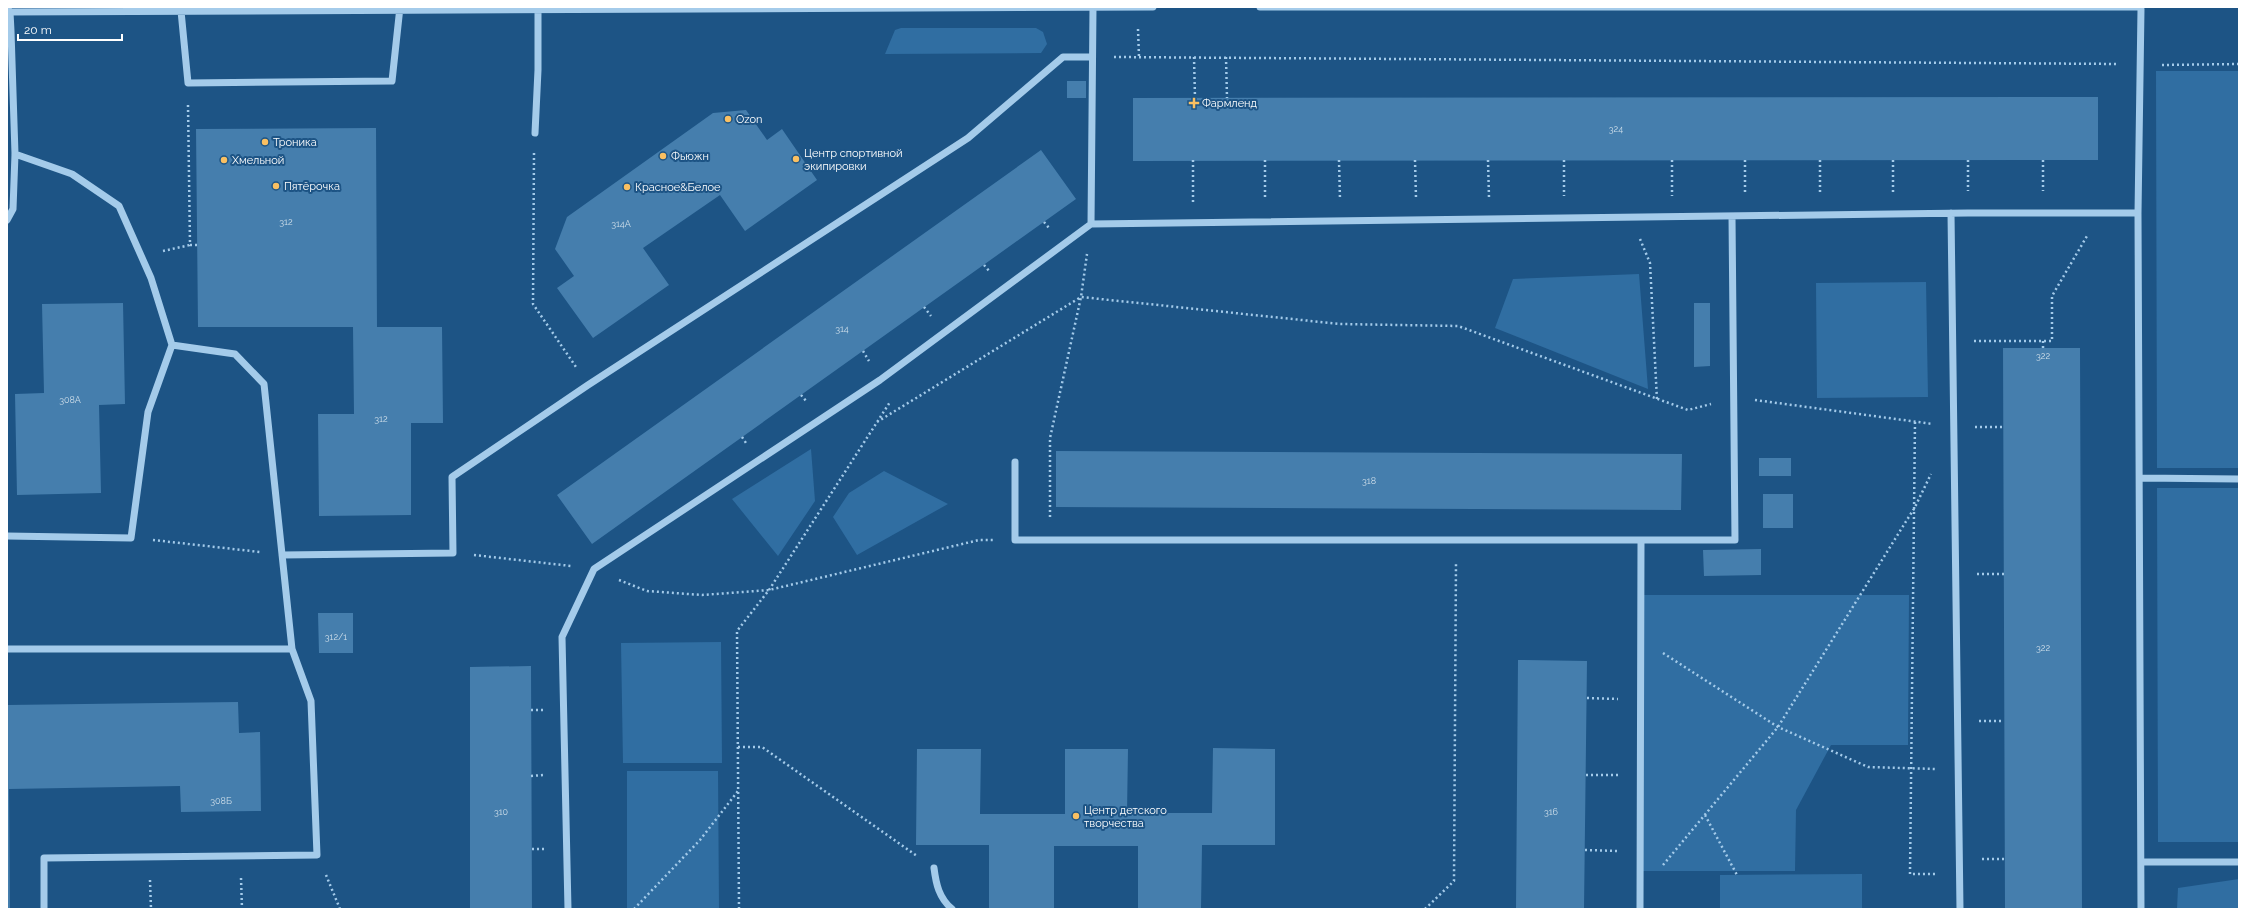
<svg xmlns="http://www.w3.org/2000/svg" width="2246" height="916" font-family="Raleway,sans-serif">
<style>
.green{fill:#306ea2}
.building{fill:#457ead}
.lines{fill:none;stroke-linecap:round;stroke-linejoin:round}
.path{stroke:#a4cbea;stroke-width:2.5;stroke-dasharray:2 3;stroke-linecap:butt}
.minor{stroke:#a4cbea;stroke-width:7}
.poi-dot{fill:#fac062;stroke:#1d5485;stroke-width:1.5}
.labels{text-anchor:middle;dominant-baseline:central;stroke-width:4;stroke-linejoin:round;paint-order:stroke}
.number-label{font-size:9px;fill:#d0dfea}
.poi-label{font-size:11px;fill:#fff;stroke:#1d5485;text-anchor:start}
</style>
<rect width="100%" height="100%" fill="#1d5485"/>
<!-- green -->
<path class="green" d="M901,28H1036L1043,32L1047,44L1041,53L885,54L895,30Z
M2156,71H2239V468H2157Z
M1639,274L1648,389L1495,328L1513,279Z
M1926,282L1928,397L1817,398L1816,283Z
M811,449L815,501L778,556L732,499Z
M884,471L948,504L857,555L833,517L849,493Z
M2157,488H2239V842H2158Z
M1642,595H1909L1908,745H1831L1796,810L1795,871H1642Z
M721,642L722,763H623L621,643Z
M627,771H718L719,909H627Z
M1862,874V909H1720V875Z
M2239,879V909H2177L2178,888Z"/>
<!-- building -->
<path class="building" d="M1067,81H1086V98H1067Z
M2098,97V160L1133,161V98Z
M746,110L767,140L782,129L817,180L745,231L720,195L643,248L669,285L593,338L557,288L574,276L555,249L567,217L713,113Z
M376,128L377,327H442L443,423H411V515L319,516L318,414H354L353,327H198L196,129Z
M1041,150L1076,199L592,544L557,495Z
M123,303L125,404L99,405L101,493L17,495L15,394L44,393L42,304Z
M1694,303H1710V366L1694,367Z
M2003,348H2080L2082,909H2005Z
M1056,451L1682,454L1681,510L1056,507Z
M1759,458H1791V476H1759Z
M1763,494H1793V528H1763Z
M1761,549V575L1704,576L1703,550Z
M318,613H353V653H319Z
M1518,660L1587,661L1584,909H1516Z
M531,666L532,909H470V667Z
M238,702L239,733L260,732L261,811L181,812L180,786L9,789L10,909H7V705Z
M1213,748L1275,749V845H1202L1201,908H1138V846H1054V909H989V845H916L917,749H981L980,814H1065V749H1128L1127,813H1212Z"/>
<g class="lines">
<!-- path -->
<path class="path" d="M1138,29L1139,57
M1114,57L2119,64
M1194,57L1195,98
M1226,57L1227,98
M2162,65L2239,64
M188,105L190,245H197
M534,153L533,304L576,367
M1193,160V202
M1265,160V200
M1339,160L1340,200
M1415,160L1416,198
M1488,160L1489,198
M1564,160V196
M1672,160V196
M1745,160V194
M1820,160V194
M1968,160V191
M2043,160V191
M1893,192V160
M1044,222L1049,228
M1640,239L1650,263L1657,400
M163,251L190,245
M984,265L990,272
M924,307L931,316
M1974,341H2052V296L2087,236
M2043,341V348
M863,351L869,361
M801,395L807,402
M1755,400L1933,424
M877,422L1081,297L1340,324L1458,326L1688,410L1711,404
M1915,422L1910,874H1937
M1975,427H2004
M742,437L746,443
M1050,517V438L1081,297L1087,254
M153,540L260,552
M474,555L571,566
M1977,574H2004
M619,580L647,591L702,595L769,590L979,540H994
M1663,653L1778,727L1868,767L1936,769
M1587,698L1618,699
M531,710H543
M1979,721H2004
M738,747H762L917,856
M1586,775H1619
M531,776L543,775
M1705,815L1737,875
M532,849H545
M1585,850L1618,851
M1982,859H2005
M1663,865L1778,727L1915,507L1931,474
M326,875L340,909
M241,878L242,909
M150,880L151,909
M634,909L700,840L738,791
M739,909L737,631L769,590L890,402
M1425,909L1454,881L1456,562"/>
<!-- minor -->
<path class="minor" d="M1260,7H2141
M2141,9L2138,213L2141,909
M181,11L188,83L392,81L400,7
M7,12L1153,7
M535,133L538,70V11
M15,154L72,174L119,206L151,278L172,345L235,354L264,384L292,649L311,701L317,855L44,858V909
M1951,213L1960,909
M7,220L13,209L15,154L11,31L10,12L7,7
M1091,224L1093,8
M1015,462V540H1735L1732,216
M2140,478L2239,479
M7,536L131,538L148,412L172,345
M282,555L453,553L452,477L588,385L968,138L1063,57H1092
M7,649H292
M2142,862H2239
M934,868C936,884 939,898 952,909
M568,909L562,637L594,569L880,380L1091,224L1968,213H2138
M1640,909L1641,541"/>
</g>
<!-- markers -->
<g class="poi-dot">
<path d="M1192 97h4v4h4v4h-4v4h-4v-4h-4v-4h4z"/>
<circle cx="728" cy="119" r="4"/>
<circle cx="265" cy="142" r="4"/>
<circle cx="663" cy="156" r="4"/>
<circle cx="796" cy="159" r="4"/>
<circle cx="224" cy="160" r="4"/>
<circle cx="276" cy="186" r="4"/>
<circle cx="627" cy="187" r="4"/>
<circle cx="1076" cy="816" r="4"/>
</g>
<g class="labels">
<!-- number labels -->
<g class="number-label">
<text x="1616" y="129">324</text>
<text x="286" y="222">312</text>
<text x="621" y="224">314А</text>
<text x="842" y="329">314</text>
<text x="2043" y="356">322</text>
<text x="70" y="400">308А</text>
<text x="381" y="419">312</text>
<text x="1369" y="481">318</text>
<text x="336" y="637">312/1</text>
<text x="2043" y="648">322</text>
<text x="221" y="801">308Б</text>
<text x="501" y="812">310</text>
<text x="1551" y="812">316</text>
</g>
<!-- poi labels -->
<g class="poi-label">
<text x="1202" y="103">Фармленд</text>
<text x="736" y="119">Ozon</text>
<text x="273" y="142">Троника</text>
<text x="804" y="153">Центр спортивной<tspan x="804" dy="13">экипировки</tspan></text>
<text x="671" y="156">Фьюжн</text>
<text x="232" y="160">Хмельной</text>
<text x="284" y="186">Пятёрочка</text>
<text x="635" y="187">Красное&amp;Белое</text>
<text x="1084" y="810">Центр детского<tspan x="1084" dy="13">творчества</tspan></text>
</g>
</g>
<!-- border -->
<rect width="2246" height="916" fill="none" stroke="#ffffff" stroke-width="16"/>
<!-- scale -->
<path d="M18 34v6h104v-6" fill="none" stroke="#ffffff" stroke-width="2"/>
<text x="24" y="34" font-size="12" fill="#ffffff" stroke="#1d5485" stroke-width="3" paint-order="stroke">20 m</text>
</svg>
